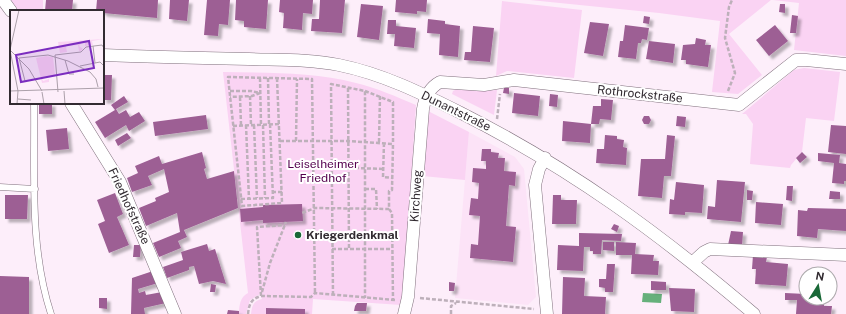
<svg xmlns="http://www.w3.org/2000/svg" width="846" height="314" font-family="'Public Sans',sans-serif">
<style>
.built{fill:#fce3f7}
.green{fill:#fad3f3}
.water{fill:#66b07b}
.building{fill:#9d5f94;filter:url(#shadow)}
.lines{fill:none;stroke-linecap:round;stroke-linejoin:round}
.lane-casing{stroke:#80707d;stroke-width:7}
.street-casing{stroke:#80707d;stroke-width:13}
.path{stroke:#bdb0ba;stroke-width:2.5;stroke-dasharray:4 2;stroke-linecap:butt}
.lane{stroke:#fff;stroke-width:6}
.street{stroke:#fff;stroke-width:12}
.poi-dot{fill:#196837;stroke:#fff;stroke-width:1.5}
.labels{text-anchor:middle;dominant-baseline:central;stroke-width:4;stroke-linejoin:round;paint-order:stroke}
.street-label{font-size:12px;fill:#322b31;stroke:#fff}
.park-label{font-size:12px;fill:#54014e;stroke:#fff}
.poi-label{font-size:12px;font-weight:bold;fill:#322b31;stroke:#fff;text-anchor:start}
.inset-road{fill:none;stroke:#aca0aa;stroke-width:1}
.view{fill:#7b2cbf;fill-opacity:0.15;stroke:#7b2cbf;stroke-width:2}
.inset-edge{fill:none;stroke:#322b31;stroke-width:2}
</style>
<defs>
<filter id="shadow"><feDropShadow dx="3.5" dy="3.5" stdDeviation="1" flood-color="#0004"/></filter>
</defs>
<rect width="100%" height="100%" fill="#fdeefa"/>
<!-- built -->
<path class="built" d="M469,132L515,157L524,169L536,297L528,305L455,298Z"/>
<!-- green -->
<path class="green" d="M11,0H43V11H19Z
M530,0H771L729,34L762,75L738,94L712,92L720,21L659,13Z
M773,0H846V56L794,50L799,3Z
M502,1L582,10L574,78L507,71L496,76Z
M804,68L840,72L834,121L806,118L802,152L791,165L790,168L750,164L753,124L746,114H742L794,70Z
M223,72C267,73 313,72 356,83C377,88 397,97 416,105L405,271L401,305L313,299L312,314H305V309L266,308V314H251C252,306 253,301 262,299L260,294L250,300L246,314H239C239,306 240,297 248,293Z
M459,88L484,91L497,90L494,115L452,94L453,91Z
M428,111L469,132L465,180L422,176Z"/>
<!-- water -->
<path class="water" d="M643,293L662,294L661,303L642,302Z"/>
<!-- building -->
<path class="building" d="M46,0H73L72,11H45Z
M97,0H158L157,18L103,13V11H96Z
M170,0H189L187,21L169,19Z
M207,0H230L228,25L219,24L218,36L204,35Z
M236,0H268L266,29L244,27V21L235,20Z
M280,0H313L312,14L303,13L302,30L283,28L284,13L279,12Z
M320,0H345L342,33L311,31L312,19H319Z
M396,0H427L426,12L417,11V14L395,12Z
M361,4L383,6L379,40L357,37Z
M780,4H785V13L779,12Z
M792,15L798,16L796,33H790Z
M644,16L650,17L649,24L643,23Z
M428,19L445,21V24L460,26L458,57L439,55L440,34L427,33Z
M388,20H396V26L416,28L414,48L394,46L395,34H387Z
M590,22L609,24L603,56L584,53Z
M625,25L649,28L647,40L642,39L641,43H638L636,59L618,57L620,41H623Z
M775,25L788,41L769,56L756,40Z
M473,26L494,28L490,62L464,60L465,52H471Z
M696,38L706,40L705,45H711L708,67L686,64V60H681L683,45L695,44Z
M649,41L675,44L673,63L646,59Z
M103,75H112L111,100H103Z
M504,88H509V94L503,93Z
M514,93L540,96L538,116L512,113Z
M550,94L558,95L557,107L549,106Z
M124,96L128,102L116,109L119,114L126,110L130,117L139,112L145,121L129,131L126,125L105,138L95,122L115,110L111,105Z
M601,99L613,100L611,120L600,119L599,124H591L593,106H601Z
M39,103H52V114H39Z
M206,115L208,129L155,136L153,122Z
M644,116H649L651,120L649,124H644L642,120Z
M677,116L686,117L685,127L676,126Z
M563,121L591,124L590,143L562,141Z
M831,125L846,126V154L828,152Z
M67,128L69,149L48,151L46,130Z
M127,133L131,138L118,146L115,140Z
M605,135L617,136V139L624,140L623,147L627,148L626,165L596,163L597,149H604Z
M667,135L675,136L671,176H664L662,198L638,196L641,159H665Z
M482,149H491V152L499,153L498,158H505L504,171L516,172L515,186L509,185L506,226L516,227L513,262L470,258L471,244L478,245L480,216L469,215L471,198L478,199L479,183L472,182L473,168L486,169V161H481Z
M202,152L206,168L204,169L207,179L234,171L238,208L184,230L187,237L178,241L181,248L159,257L153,243L180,232L177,213L146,226L139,208L156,201L155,198L169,192L164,169L148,176L152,185L132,192L127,178L138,173L135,166L159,156L162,164Z
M802,152L807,157L800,163L796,158Z
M818,153L840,155L839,163L846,164V181H844V184L832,183L834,163L818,161Z
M717,180L745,182L741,222L707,219L708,206L715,207Z
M676,182L704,185L702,213L685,212V215L669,214L670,199L674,200Z
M787,186H793L792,201L786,200Z
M747,190L753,191L752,200H747Z
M830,191L840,192V199H829Z
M115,193L123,214L117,217L129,245L109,253L98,224L105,221L97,200Z
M5,195H28L27,219H5Z
M553,195H561V200H577L576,224H552Z
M756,202L783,204L781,225L755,223Z
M302,204L303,221L263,223V220L241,222L240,209L263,207V205Z
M808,208L846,209V231L818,229L817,238L797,236L798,210L807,211Z
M614,224L619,226L617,232L611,229Z
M731,231L743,232L742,246L728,245Z
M579,233L622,234L621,241L602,240L601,254H593V251H590V247H584L583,271L557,270L558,245L579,246Z
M603,242H614V251L603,250Z
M616,242L636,243L635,254L654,255L653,261H659L658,275L631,274L632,255H616Z
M207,244L209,251L215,249L226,284L213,281L199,284L194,266L189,267V270L167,278L163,267L183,260L181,252Z
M134,245H141L140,257H133Z
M753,255L767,257L766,262L788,264L786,286L755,284L756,269H752Z
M607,264H615L613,292H605V288L599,287V279H606Z
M153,271L158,283L138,289L139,293L145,291L146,295L162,292L166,303L144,308L145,314H131L132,278Z
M0,276L29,277V314H0Z
M563,277L585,278L584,296L606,297L605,314H562Z
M651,281L666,282V290H651Z
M449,282L455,283L454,291H449Z
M211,284L216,285L215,292H210Z
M669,288L695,289L694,312L671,311Z
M785,293L806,294L808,301L824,303V306H832L831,314H796L797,300H785Z
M99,298H107V309L99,308Z
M357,303H367L366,311H354L355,306Z
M266,308L305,309V314H266Z
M228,310L239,311V314H227Z"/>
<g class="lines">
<!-- lane casing -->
<g class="lane-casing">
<path id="lane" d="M34,103C35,173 29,247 51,314
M0,187L35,189"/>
</g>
<!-- street casing -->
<g class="street-casing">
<path id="street" d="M3,0L11,11
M103,55C152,57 200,58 249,59C279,60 310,59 339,65C383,74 421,93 461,113C572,169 660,234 754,314
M71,103L120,182L175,314
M545,158L539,169L535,185L547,314
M693,262L704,252L710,249L846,255
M404,314L408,297L423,109C425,97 429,88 440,82L484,85L514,80L739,105L796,60H806L846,64"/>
</g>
<!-- path -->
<path class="path" d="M260,78L261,125
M268,78L269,124
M277,78L282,203L242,206L228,77L312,79L315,293
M348,88L349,249
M230,91H251L260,93L252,96L230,97
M365,91L393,102V143
M728,91L735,73L725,38L729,7L732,0
M250,96L251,125
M240,97L241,125
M497,119L500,94
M246,125L249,199
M254,125L257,198
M263,125L265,198
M233,126L279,124
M280,141H348L393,144L392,190L389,191V209L315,208L302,213
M296,141L297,79
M379,142L380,96
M384,143L383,177L393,178
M331,167L383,169
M365,189H376L377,209
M272,192H282
M241,199L273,198L270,124
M389,209L392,213L393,300
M332,249H392
M262,292L270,263L286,222
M333,295L331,84L365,91V298
M261,296L257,227L285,225
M420,298L534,309
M248,314C249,304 251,299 261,296L311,297L315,293L395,300
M451,314V306L456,303"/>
<!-- lane -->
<use href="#lane" class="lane"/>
<!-- street -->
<use href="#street" class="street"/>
</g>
<!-- markers -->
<circle class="poi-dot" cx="298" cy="235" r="4"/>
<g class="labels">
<!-- street labels -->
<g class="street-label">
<text transform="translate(640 94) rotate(6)">Rothrockstraße</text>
<text transform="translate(456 111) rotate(26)">Dunantstraße</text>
<text transform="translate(416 196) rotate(-86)">Kirchweg</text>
<text transform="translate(129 206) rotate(65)">Friedhofstraße</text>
</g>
<!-- park labels -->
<g class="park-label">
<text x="323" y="164">Leiselheimer<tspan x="323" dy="14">Friedhof</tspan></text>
</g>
<!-- poi labels -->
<g class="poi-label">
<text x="306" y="235">Kriegerdenkmal</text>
</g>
</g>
<!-- overview -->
<g transform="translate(10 10)">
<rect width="94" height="94" fill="#fdeefa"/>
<path d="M94,29L82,31L83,35L75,36V32H72L69,36L73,39L71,41H69L68,35L56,36L57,42L50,43L48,32ZM36,46L43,47L45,65L32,68L33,71L39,69V72L32,73L26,48Z" fill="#fad3f3"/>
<path class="inset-road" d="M83,36L85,53M1,41L19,59L32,81M55,50L59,64H64M70,56L90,52L94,56M15,71L9,48L38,45L58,51L80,62L86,69L88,77M0,81L94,78M8,81L0,40L9,0M54,81L55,94M32,82L34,94M48,82L45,45L71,42L76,37L92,35L94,38M8,89L21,90M7,94L8,81"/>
<path class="view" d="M79,31L84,58L11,72L6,45Z"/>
<rect width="94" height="94" class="inset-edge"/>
</g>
<!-- north arrow -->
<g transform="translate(818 286) rotate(11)"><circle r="19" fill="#ffffff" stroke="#adaaad"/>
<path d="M0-3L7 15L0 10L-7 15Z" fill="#196837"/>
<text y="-6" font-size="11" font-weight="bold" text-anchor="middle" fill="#322b31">N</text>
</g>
</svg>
